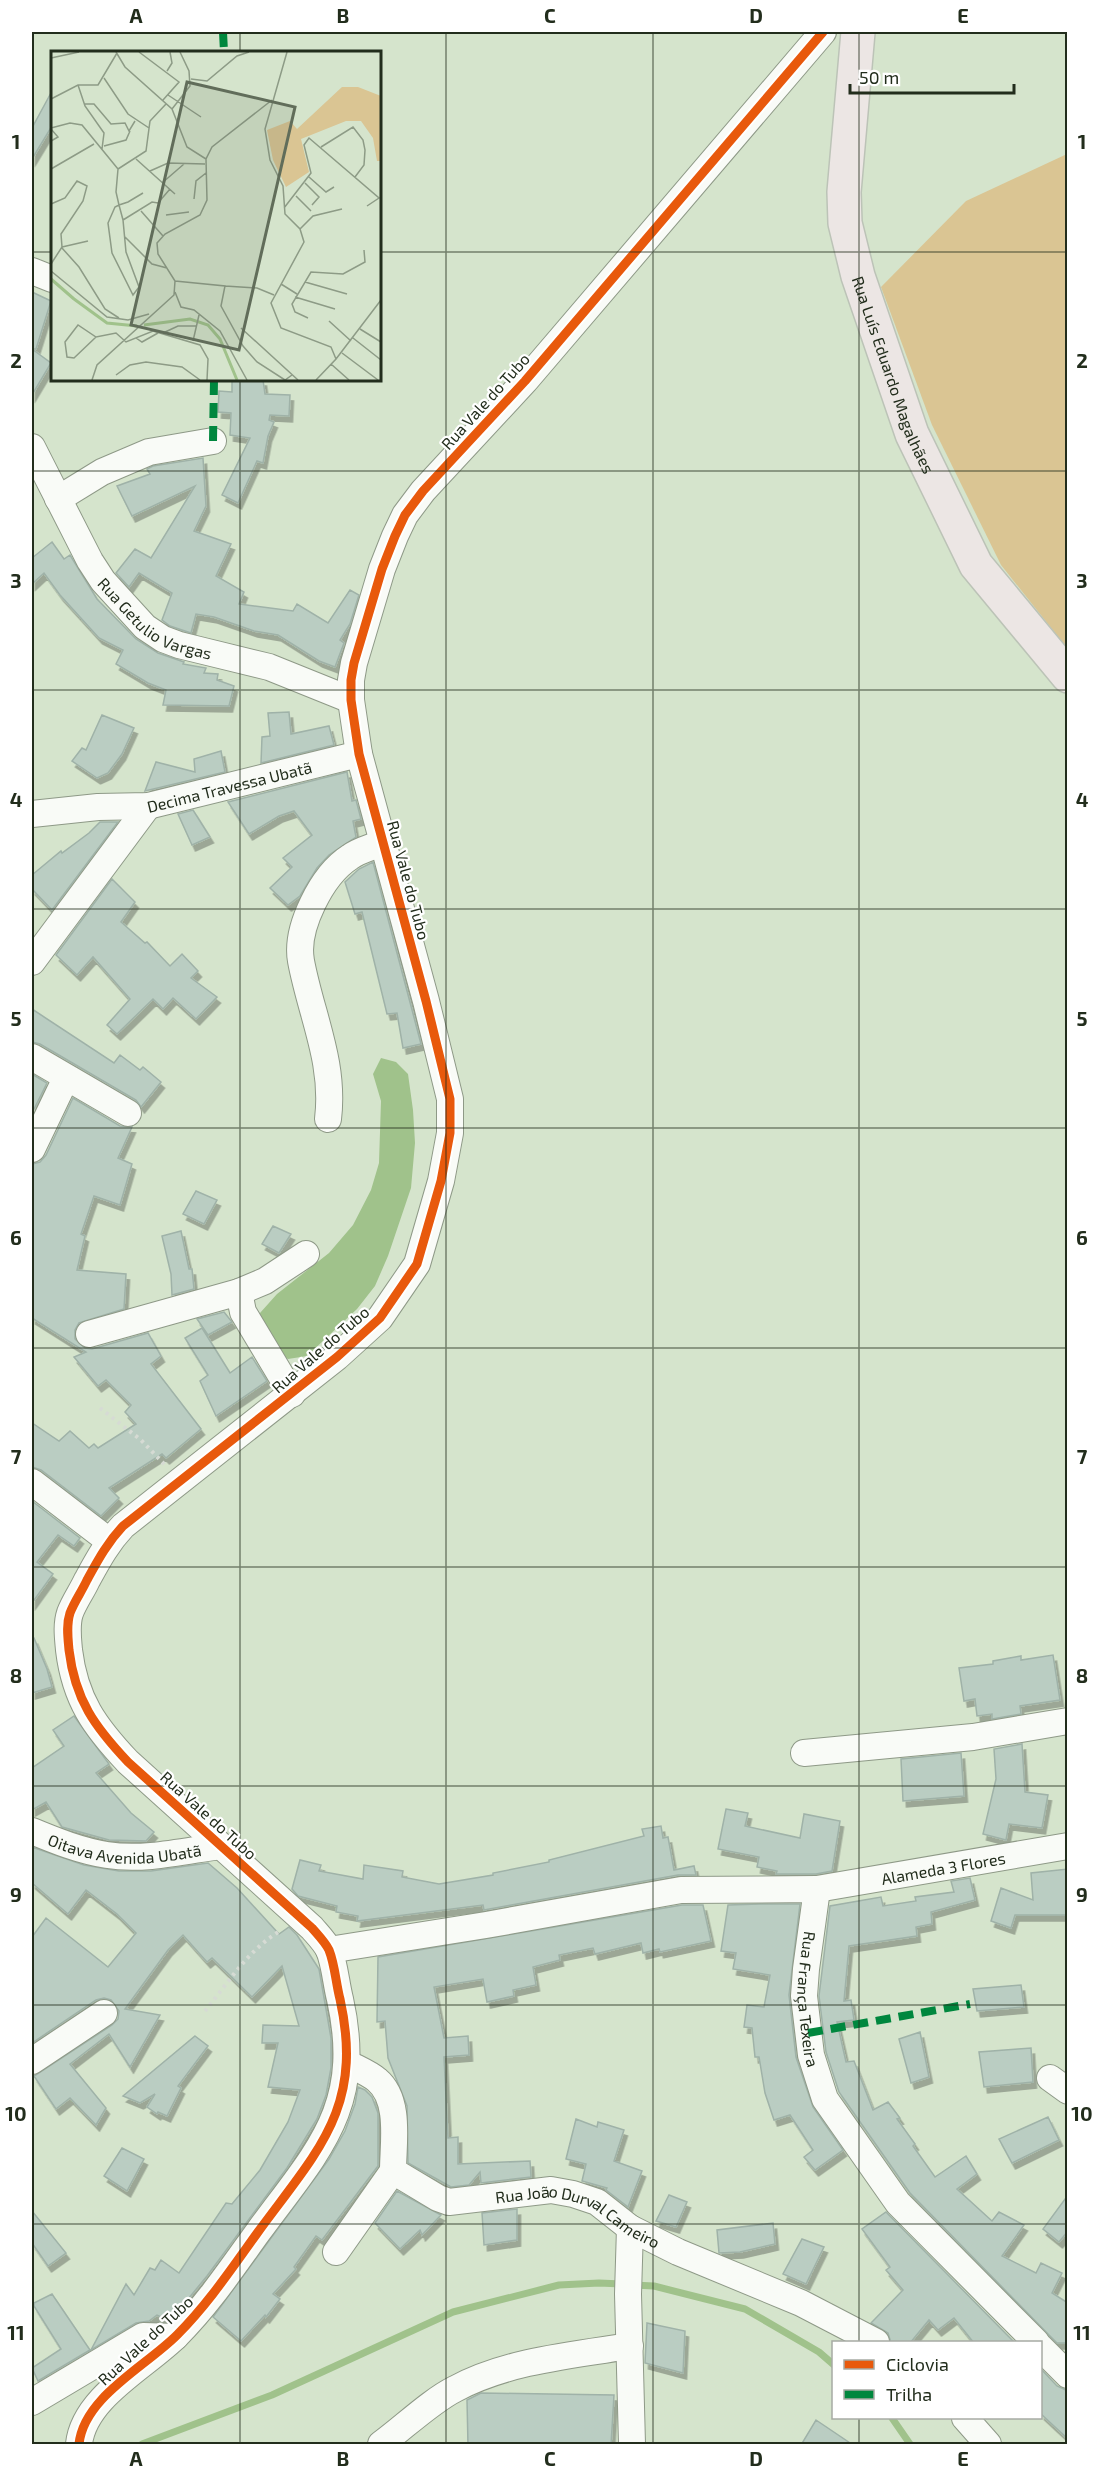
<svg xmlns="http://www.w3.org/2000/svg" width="1099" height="2476" font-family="'Exo 2',sans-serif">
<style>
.forest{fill:#dac593}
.water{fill:#a0c28b}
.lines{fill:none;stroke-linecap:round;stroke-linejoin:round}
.stream{stroke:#a0c28b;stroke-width:7}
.building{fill:#bacdc2;stroke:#9fb2a8;stroke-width:1.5;filter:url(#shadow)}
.minor-casing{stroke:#8e9987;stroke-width:28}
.major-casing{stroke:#bcc3b7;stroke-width:36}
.path{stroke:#d6dbd4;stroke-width:4;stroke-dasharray:3 4.5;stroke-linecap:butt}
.minor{stroke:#f9fbf7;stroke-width:26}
.major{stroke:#ece6e4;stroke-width:33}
.quiet{stroke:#00873e;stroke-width:8;stroke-dasharray:15 8;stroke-linecap:butt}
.cycleway-casing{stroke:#fff;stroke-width:13}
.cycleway{stroke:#e8590c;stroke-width:9}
.grid{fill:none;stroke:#222d1c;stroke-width:1.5;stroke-opacity:0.55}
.labels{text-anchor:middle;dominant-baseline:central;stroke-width:4.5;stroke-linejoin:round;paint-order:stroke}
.street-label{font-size:16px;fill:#222d1c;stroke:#fff}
.inset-river{fill:none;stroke:#a0c28b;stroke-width:3}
.inset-road{fill:none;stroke:#8d9b86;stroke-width:1.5}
.view{fill:#616d5a;fill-opacity:0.15;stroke:#616d5a;stroke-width:3}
.inset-edge{fill:none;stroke:#222d1c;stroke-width:3}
.neatline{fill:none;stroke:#222d1c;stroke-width:2}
.grid-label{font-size:20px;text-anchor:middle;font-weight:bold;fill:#222d1c}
</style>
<defs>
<filter id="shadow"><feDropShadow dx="3.5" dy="6" stdDeviation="0" flood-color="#0004"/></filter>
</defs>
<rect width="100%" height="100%" fill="#d5e4cc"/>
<!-- forest -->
<path class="forest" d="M1067,154V648L1001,565L932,425L881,287L966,201Z"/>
<!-- water -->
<path class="water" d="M381,1058L396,1062L408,1074L413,1110L415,1143L411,1188L388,1256L375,1286L357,1309L307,1356L288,1359C269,1346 262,1337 260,1313L277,1294L329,1253L353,1225L371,1190L379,1163L381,1101L373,1074Z"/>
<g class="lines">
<!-- stream -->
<path class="stream" d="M633,2285L654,2286L745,2309L819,2352L834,2365
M892,2418L910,2444
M142,2444L272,2395L453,2312L559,2285L599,2283L622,2284"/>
</g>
<!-- building -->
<path class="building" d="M52,91V126L32,159V128Z
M32,292L51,301L36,349H32L51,363L32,395Z
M232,380H263L265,394L290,395L289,416L270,415L269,420L274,422L268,436L263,463L257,461L238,503L222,495L250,438L230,435L231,413L218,412L219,391L232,392Z
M203,458L206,506L194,531L231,544L216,576L244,592L239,604L293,611L297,604L328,623L350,590L359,595L350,624L340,640L344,643L335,667L319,661L278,635L254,631L214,617L196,614L191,633L170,626L162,620L172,593L139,573L129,587L116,573L135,549L151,558L195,486L132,516L117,486L150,474L147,469L153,466Z
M52,542L64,559L70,555L97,599L136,639L158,653L184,662L183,664L206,668L204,673L218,674L217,680L234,686L229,706L163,705L166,690L148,683L116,664L123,650L99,638L60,595L44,573L32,584V558Z
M289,712L291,734L329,726L334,745L261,763L262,737L270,736L268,713Z
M102,715L134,728L122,754L108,773L97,778L72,761L82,748L86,750Z
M221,751L225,772L145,791L156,762L195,772L194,759Z
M347,772L352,801L356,800L361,819L353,821L356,837L329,855L317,868L300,896L288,905L270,888L292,867L283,858L312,835L294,811L279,816L249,834L228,802Z
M193,810L210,837L192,845L178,814Z
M100,822H118L52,910L32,889V875L61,851L62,853L89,833Z
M373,862L421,1044L403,1048L397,1013L387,1014L362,912L355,914L345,882L359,869Z
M112,879L135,902L121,922L145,943L147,942L170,966L182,954L198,971L191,978L217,997L196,1019L173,998L163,1009L153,999L117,1034L107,1025L130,999L93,957L77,975L56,955Z
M32,1009L114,1063L120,1055L140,1070L143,1067L161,1082L141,1107L136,1100L40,1044L32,1042Z
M32,1074L47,1083L33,1111H32Z
M73,1098L120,1126L132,1127L118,1158L132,1164L120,1205L94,1196L81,1234L85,1236L77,1270L126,1274L124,1309L79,1323L75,1330V1339L85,1348L92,1349L148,1333L161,1356L151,1364L201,1429L166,1458L162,1454L109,1488L119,1498L101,1516L41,1470L32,1467V1423L59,1441L70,1431L89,1448L94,1444L98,1448L136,1424L125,1412L131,1405L106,1380L98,1386L74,1357L86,1352L32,1318V1164L40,1162L46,1155Z
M196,1191L217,1200L204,1224L183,1214Z
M273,1226L291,1234L279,1253L262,1244Z
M181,1231L189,1269H192L194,1289L172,1295L171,1274L162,1236Z
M224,1312L232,1322L208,1335L197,1319Z
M202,1328L230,1373L252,1357L267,1381L216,1416L200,1381L208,1375L185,1338Z
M32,1501L80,1538L74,1546L58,1535L37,1562L53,1574L32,1603Z
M32,1638H34L47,1669L52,1687L32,1693Z
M1053,1655L1060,1700L1020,1706L1021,1714L992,1719V1714L977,1716L975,1699L964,1701L959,1668L993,1664V1661L1021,1656V1660Z
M74,1716L109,1764L96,1773L131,1813L154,1832L146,1841L109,1840L62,1827L46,1802L32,1810V1768L64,1746L53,1730Z
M1022,1744L1025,1792L1048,1795L1042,1828L1009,1824L1006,1840L983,1834L996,1779L994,1749Z
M961,1753L964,1796L903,1801L901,1759Z
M726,1809L748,1813L745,1826L800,1838L804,1814L840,1821L832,1871L816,1874H776L777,1871L757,1867L759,1857L718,1849Z
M661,1826L663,1838L668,1837L674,1870L694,1866L696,1875H678L484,1910L483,1905L357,1921L358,1916L336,1912L337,1906L298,1896L292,1889L300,1860L321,1865L319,1871L363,1879L364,1865L403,1871L402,1877L439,1884L493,1875V1873L549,1862V1860L644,1836L642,1829Z
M32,1847L84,1865L119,1871H151L208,1863L237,1888L279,1934L289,1927L297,1935L319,1969L331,2038V2068L326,2095L317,2119L287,2168L207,2276L170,2321L157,2315L149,2321L136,2323L91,2350L126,2284L134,2295L150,2268L155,2270L161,2260L179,2273L226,2203L232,2204L260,2170L288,2122L300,2090L268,2087L278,2043H262L263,2025L299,2026L282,1966L252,1997L212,1958L207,1962L183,1935L168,1950L125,2009L160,2015L130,2067L109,2034L70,2064L106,2108L96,2125L70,2098L56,2109L34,2076L112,2025L118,2019L119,2011L111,2000L104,1998L96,2000L32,2043V1937L46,1918L108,1967L136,1933L117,1914L86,1890L68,1914L32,1883Z
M1068,1869L1067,1915H1015L1011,1928L991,1921L1001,1888L1033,1900L1031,1873Z
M970,1878L975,1900L931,1912L932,1924L916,1927L917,1936L849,1946L844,2001L851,2000L854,2020L837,2022L846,2062L854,2061L873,2110L888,2102L900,2118L897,2119L915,2144L913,2146L935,2177L966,2156L977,2174L957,2189L992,2221L999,2212L1024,2225L1002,2256L1036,2273L1041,2263L1062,2273L1052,2293L1068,2303V2343H1057L1049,2335L910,2193L839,2092L826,2052L819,1996L830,1906L881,1897L883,1906L916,1901L915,1897L954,1892L951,1881Z
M760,1904H800L789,1995L796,2057L813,2107L843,2150L815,2170L804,2157L813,2150L790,2115L774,2120L765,2093L759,2057H755L752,2028L744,2027L747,2005L764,2007L770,1975L733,1969L736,1953L721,1951L728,1905Z
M682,1905H703L711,1941L660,1952L659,1949L643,1953L641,1943L595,1954L593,1948L559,1955L560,1960L533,1967L536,1985L513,1990L514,1996L487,2002L483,1979L434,1987L444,2038L468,2036L469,2055L444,2057L448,2138L458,2137V2164L530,2161L531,2177L481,2183L480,2172L469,2185L451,2187L408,2163L407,2106L388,2058L385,2021L377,2022L378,1957Z
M1021,1985L1024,2007L977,2011L973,1989Z
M920,2032L929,2077L911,2083L899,2039Z
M195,2036L208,2046L178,2086L181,2088L167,2116L158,2112L157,2114L147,2107L155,2094L140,2103L123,2096Z
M1031,2048L1033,2082L984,2087L979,2052Z
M358,2087L365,2090L372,2097L378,2113V2166L322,2240L316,2236L294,2267L296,2269L273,2294L280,2299L266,2317L265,2315L241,2341L213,2317L329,2159L345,2131L355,2104Z
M1048,2117L1059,2140L1012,2163L999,2139Z
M576,2119L597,2127L598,2122L624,2130L614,2161L642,2171L628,2207L606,2190L607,2188L582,2181L586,2164L566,2159Z
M122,2148L144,2159L127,2191L104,2176Z
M397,2191L441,2215L422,2235L420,2230L400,2249L375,2223Z
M669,2195L687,2202L676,2227L656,2221Z
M1068,2195V2231L1059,2242L1043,2229Z
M517,2209V2240L484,2245L482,2213Z
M32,2211L66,2253L48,2266L32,2243Z
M886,2212L887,2213L1015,2343H974L954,2318L938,2330L929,2320L910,2343H891L888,2333L871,2323L903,2290L886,2270L890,2267L862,2229Z
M773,2223L775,2244L740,2252L719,2253L717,2230Z
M802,2239L824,2247L806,2284L783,2274Z
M52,2294L90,2350L38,2381L32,2368L61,2349L34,2306V2303Z
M647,2323L685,2331L683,2373L645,2363Z
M1041,2369L1057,2386L1068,2391V2439L1041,2414Z
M481,2393L614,2395L611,2445H468L467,2400Z
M816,2420L853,2445H801Z"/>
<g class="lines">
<!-- minor casing -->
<g class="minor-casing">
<g id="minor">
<path d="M32,271L52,279"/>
<path id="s1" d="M32,447L90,561L103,581L145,627L163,639L179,645L269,667L351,700"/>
<path d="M58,499L102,472L149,452L213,441"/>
<path id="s2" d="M32,814L98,807L148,806L359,754"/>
<path d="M32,962L148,806"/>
<path d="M32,1057L128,1113"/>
<path d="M328,1119C335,1062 311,1015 301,961C295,928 322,875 350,857C359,850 373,847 384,842"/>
<path d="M32,1149L66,1078"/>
<path d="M239,1292L243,1312L292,1394"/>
<path d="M89,1334L239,1292L265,1281L306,1254"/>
<path d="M32,1482L109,1541"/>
<path d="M804,1753L973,1737L1068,1721"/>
<path id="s3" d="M32,1831C56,1841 81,1851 107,1855C144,1861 184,1851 220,1846"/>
<path id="s4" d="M817,1889L1068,1846"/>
<path id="s5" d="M329,1950L486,1925L681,1890L817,1889L806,1969L804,1996L811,2055L825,2099L898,2203L1036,2342"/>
<path d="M32,2061L104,2013"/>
<path id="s6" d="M347,2063C356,2068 369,2073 377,2080C401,2100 393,2143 393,2171L438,2198L449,2202L551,2190L573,2194L597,2202L630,2228L678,2252L801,2303L876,2342"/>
<path d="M1050,2078L1068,2091"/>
<path d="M630,2228L628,2294L632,2444"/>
<path d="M336,2252L393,2171"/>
<path d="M1040,2347L1068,2375"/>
<path d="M32,2402L143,2336L175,2337"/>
<path d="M965,2418L988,2444"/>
<path d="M79,2444C84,2397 145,2367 177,2335C208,2304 232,2268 258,2232C318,2150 364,2108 340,1999C336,1984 335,1965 329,1950C325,1942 318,1935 312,1928L128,1762C95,1727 75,1700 69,1650C68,1638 66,1625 70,1613C74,1602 82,1591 87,1580C98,1560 107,1543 123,1526L337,1357L380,1318L417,1264L441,1181L450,1133V1099L426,1001L359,754L351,700V680L354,663L382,569L395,536L405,515L423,491L525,381L823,32"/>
<path d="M381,2444C403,2428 431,2401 455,2389C507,2361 572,2355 630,2346"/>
</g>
</g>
<!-- major casing -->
<g class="major-casing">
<g id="major">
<path id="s7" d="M858,32L844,192L845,223L858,276L912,434L976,565L1068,676"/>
</g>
</g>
<!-- path -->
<path class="path" d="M100,1408L141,1440L165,1465
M205,2011C228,1983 248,1950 280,1931"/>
<!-- minor -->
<use href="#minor" class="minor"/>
<!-- major -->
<use href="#major" class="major"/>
<!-- quiet -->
<path class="quiet" d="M223,32L224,52
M213,441L214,380
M808,2033L970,2004"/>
<!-- cycleway casing -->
<g class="cycleway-casing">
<path id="cycleway" d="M79,2444C84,2397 145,2367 177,2335C208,2304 232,2268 258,2232C318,2150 364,2108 340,1999C336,1984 335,1965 329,1950C325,1942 318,1935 312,1928L128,1762C95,1727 75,1700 69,1650C68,1638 66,1625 70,1613C74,1602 82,1591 87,1580C98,1560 107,1543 123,1526L337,1357L380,1318L417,1264L441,1181L450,1133V1099L426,1001L359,754L351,700V680L354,663L382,569L395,536L405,515L423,491L525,381L823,32"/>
</g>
<!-- cycleway -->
<use href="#cycleway" class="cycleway"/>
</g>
<!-- grid -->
<path class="grid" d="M240,32V52M446,32V2444M653,32V2444M859,32V2342M32,252H52M380,252H1068M240,380V2444M32,471H1068M32,690H1068M32,909H1068M32,1128H1068M32,1348H1068M32,1567H1068M32,1786H1068M32,2005H1068M32,2224H1068M859,2418V2444"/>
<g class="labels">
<!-- street labels -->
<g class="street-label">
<text stroke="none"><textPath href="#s7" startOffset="351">Rua Luís Eduardo Magalhães</textPath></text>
<text transform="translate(485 401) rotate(-48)">Rua Vale do Tubo</text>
<text stroke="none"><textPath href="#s1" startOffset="218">Rua Getulio Vargas</textPath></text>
<text stroke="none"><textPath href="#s2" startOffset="200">Decima Travessa Ubatã</textPath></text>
<text transform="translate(409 880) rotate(75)">Rua Vale do Tubo</text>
<text transform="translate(320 1349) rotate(-41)">Rua Vale do Tubo</text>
<text transform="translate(209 1815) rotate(42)">Rua Vale do Tubo</text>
<text stroke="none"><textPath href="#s3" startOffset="96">Oitava Avenida Ubatã</textPath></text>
<text stroke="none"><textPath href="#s4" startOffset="128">Alameda 3 Flores</textPath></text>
<text stroke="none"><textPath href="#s5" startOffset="604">Rua França Texeira</textPath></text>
<text stroke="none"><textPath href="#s6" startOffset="330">Rua João Durval Cameiro</textPath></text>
<text transform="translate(145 2340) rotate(-43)">Rua Vale do Tubo</text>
</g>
</g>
<!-- overview -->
<g transform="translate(51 51)">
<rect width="330" height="330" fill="#d5e4cc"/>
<path d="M291,36H307L330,45V110H326L322,87L310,70H295L250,88L258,121L235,136L222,109L216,79L239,70L246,78Z" fill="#dac593"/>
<path class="inset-river" d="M0,228L23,248M23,248L56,272L86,275M93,274L139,268L157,274L169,288L186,329"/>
<path class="inset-road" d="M65,1L74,16L121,58L136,96L155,108M88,1L128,31L112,49M236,1L214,78L219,109L232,135L234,163L249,178L253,191L220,252L230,277L280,296L285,308L265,329M0,7L28,1M116,20L121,12L119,1M53,27L77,63L98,77M140,28L156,30L186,5L198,1M27,34L34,55L53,82L51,98M117,44L150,66M0,48L27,34H47L66,2M33,53H43L60,73L74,72L78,80L84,70M121,58L139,35L138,20L129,1M0,77L19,72L31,74L67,118M0,78L7,86L0,90M53,95L75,89L79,80M270,96L302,76L312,89L314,99L313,114L304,126M85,108L124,143M0,118L43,93M67,118L65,141L68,154L72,169L75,201L88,236L82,244L61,202L57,172L64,156L68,154L77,151L92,142M67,118L95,100L99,70L115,53M99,120L117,112L154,113M258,126L275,141L283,136M111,132L133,113M254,132L268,146L261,154M245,145L260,160M143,148L145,130L155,122M0,153L14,147L26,130L36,135L32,150L10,183L11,196M233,157L260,122L253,94L258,87L328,147L316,155M90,160L112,185M115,164L138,161M72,169L101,151L107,152L119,138M249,178L262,165L291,158M74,186L101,213L116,217M11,196L37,190M11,197L28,216L54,258L68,267M0,213L11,196M0,220L56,266L77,269L98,263M124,230L174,235L170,255L192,295L206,311L234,329L241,324M254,231L296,243M230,233L246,243M174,235L206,237L223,244M124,241L130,256L143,259L169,280L196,329M244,246L284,258M257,267L244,261L241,253L260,221L292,223L314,211L313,199M278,270L300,290M190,277L247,329M309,278L330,291M112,282L127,275H145M45,286L23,307L16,306L14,291L27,274L45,286L65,282L75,291L102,280L149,294L157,308L156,329M85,287L91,291L107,282M302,287L330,309M142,290L148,264M291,302L327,329M285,308L330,249M280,313L298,329M65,324L79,314L95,311L131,316L149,329M41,329L46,314L123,244L124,230L107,203L106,192L114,183L149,164L156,149L155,108L161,96L221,49"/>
<path class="view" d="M136,31L244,56L188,299L80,274Z"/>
<rect width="330" height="330" class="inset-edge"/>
</g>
<!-- border -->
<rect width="1099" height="2476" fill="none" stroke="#ffffff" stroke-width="66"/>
<!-- legend -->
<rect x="832" y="2341" width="210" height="78" fill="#ffffff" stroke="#a7aba4" stroke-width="1.5"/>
<rect x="844" y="2360" width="30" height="9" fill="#e8590c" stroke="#a7aba4" stroke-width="1.5"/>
<text x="886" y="2371" font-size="18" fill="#222d1c">Ciclovia</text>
<rect x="844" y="2390" width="30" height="9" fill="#00873e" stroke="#a7aba4" stroke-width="1.5"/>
<text x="886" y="2401" font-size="18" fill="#222d1c">Trilha</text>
<!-- scale -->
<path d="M850 84v9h164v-9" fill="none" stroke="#222d1c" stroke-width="3"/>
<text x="859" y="84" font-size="18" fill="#222d1c" stroke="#ffffff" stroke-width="4.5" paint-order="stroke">50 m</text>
<rect x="33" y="33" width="1033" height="2410" class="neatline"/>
<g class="grid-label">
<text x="136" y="23">A</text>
<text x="343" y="23">B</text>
<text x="550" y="23">C</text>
<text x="756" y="23">D</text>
<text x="963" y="23">E</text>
<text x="16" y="149">1</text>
<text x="1082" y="149">1</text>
<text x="16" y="368">2</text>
<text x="1082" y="368">2</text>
<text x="16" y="588">3</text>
<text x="1082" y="588">3</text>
<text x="16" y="807">4</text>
<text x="1082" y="807">4</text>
<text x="16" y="1026">5</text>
<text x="1082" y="1026">5</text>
<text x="16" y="1245">6</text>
<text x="1082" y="1245">6</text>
<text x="16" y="1464">7</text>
<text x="1082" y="1464">7</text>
<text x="16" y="1683">8</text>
<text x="1082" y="1683">8</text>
<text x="16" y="1902">9</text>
<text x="1082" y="1902">9</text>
<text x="16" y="2121">10</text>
<text x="1082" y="2121">10</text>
<text x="16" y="2340">11</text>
<text x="1082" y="2340">11</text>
<text x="136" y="2466">A</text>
<text x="343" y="2466">B</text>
<text x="550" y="2466">C</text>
<text x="756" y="2466">D</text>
<text x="963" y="2466">E</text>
</g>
</svg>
